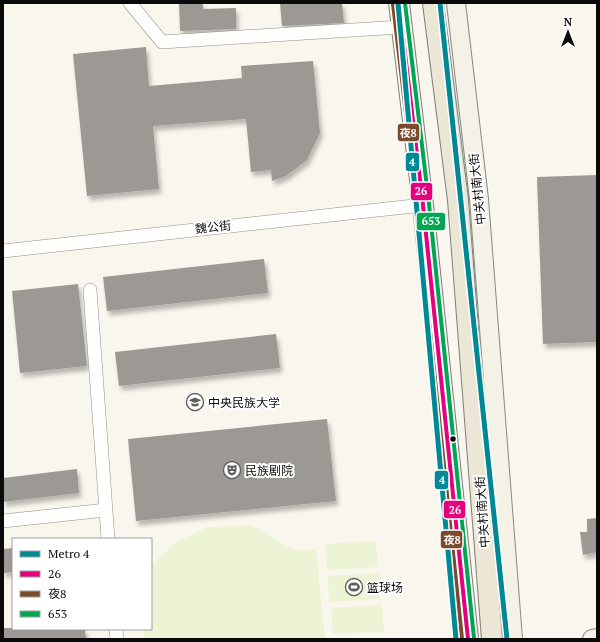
<svg xmlns="http://www.w3.org/2000/svg" width="600" height="642" font-family="'PT Serif','Noto Sans SC',serif">
<style>
.pitch{fill:#edf4d5}
.building{fill:#9c9894;filter:url(#shadow)}
.lines{fill:none;stroke-linecap:round;stroke-linejoin:round}
.street-casing{stroke:#92908c;stroke-width:14}
.secondary-casing{stroke:#888783;stroke-width:20}
.primary-casing{stroke:#7f7e7a;stroke-width:22}
.street{stroke:#fefefc;stroke-width:13}
.secondary{stroke:#f4f2e7;stroke-width:18}
.primary{stroke:#ebe6d6;stroke-width:20}
.bus-1-casing{stroke:#fff;stroke-width:7}
.bus-2-casing{stroke:#fff;stroke-width:7}
.bus-3-casing{stroke:#fff;stroke-width:7}
.bus-1{stroke:#e5007d;stroke-width:4}
.bus-2{stroke:#7a4b2a;stroke-width:4}
.bus-3{stroke:#00a651;stroke-width:4}
.metro-1-casing{stroke:#fff;stroke-width:8}
.metro-1{stroke:#008994;stroke-width:5}
.bus-dot{fill:#0a0a0a;stroke:#fff;stroke-width:1.5}
.labels{text-anchor:middle;dominant-baseline:central;stroke-width:4;stroke-linejoin:round;paint-order:stroke}
.street-label{font-size:12px;fill:#0a0a0a;stroke:#fff}
.poi-label{font-size:12px;fill:#0a0a0a;stroke:#fff;text-anchor:start}
.line-badge{stroke:#fff;stroke-width:1.5}
.badge-label{font-size:11px;text-anchor:middle;font-weight:bold;fill:#fff}
</style>
<defs>
<filter id="shadow"><feDropShadow dx="2.5" dy="4.5" stdDeviation="2" flood-color="#0004"/></filter>
</defs>
<rect width="100%" height="100%" fill="#f9f6ed"/>
<!-- pitch -->
<path class="pitch" d="M251,525L293,550H316L325,639H144L143,629H151V564L154,563L175,543L208,527Z
M376,541L378,567L327,570L325,544Z
M379,573L380,599L329,602L328,576Z
M382,605L384,632L333,634L331,608Z"/>
<!-- building -->
<path class="building" d="M179,3H203V9L236,8V29L180,31Z
M280,3H342L344,23L282,26Z
M146,47L149,86L242,78L241,66L313,61L320,133L307,160L286,176L272,181L271,170L251,172L246,119L153,126L159,189L87,196L73,54Z
M597,175V342L543,344L537,177Z
M264,259L268,293L107,311L103,277Z
M78,284L87,366L20,373L12,291Z
M276,334L280,368L119,386L115,352Z
M327,419L336,501L136,521L128,439Z
M77,469L79,493L3,502V478Z
M597,518V552L583,555L580,532H587V519Z
M13,548V572L3,573V549Z
M3,628H13V629H85L86,639H3Z"/>
<g class="lines">
<!-- street casing -->
<g class="street-casing">
<path id="street" d="M130,3L162,42L401,27
M3,251L423,205
M90,290L108,539
M3,521L106,510
M116,629L117,639"/>
</g>
<!-- secondary casing -->
<g class="secondary-casing">
<path id="secondary" d="M456,3L479,199L513,639
M592,639L597,638"/>
</g>
<!-- primary casing -->
<g class="primary-casing">
<path id="primary" d="M399,3L423,205L468,639
M433,3L458,200L492,639"/>
</g>
<!-- street -->
<use href="#street" class="street"/>
<!-- secondary -->
<use href="#secondary" class="secondary"/>
<!-- primary -->
<use href="#primary" class="primary"/>
<!-- bus-1 casing -->
<g class="bus-1-casing">
<path id="bus-1" d="M399,3L423,205L468,639"/>
</g>
<!-- bus-2 casing -->
<g class="bus-2-casing">
<path id="bus-2" d="M393,4L417,206L462,639"/>
</g>
<!-- bus-3 casing -->
<g class="bus-3-casing">
<path id="bus-3" d="M405,3L429,204L474,638"/>
</g>
<!-- bus-1 -->
<use href="#bus-1" class="bus-1"/>
<!-- bus-2 -->
<use href="#bus-2" class="bus-2"/>
<!-- bus-3 -->
<use href="#bus-3" class="bus-3"/>
<!-- metro-1 casing -->
<g class="metro-1-casing">
<path id="metro-1" d="M398,3L456,639
M440,3L507,639"/>
</g>
<!-- metro-1 -->
<use href="#metro-1" class="metro-1"/>
</g>
<!-- icons -->
<defs>
<g id="university-ring" transform="scale(0.9)"><circle r="9.5" fill="#fff" stroke="#5e5d59" stroke-width="1.5"/><path d="M0-5L7-2L0 1L-7-2ZM-4 1L0 2.5L4 1V4Q0 6-4 4Z" fill="#5e5d59"/></g>
<g id="theatre-ring" transform="scale(0.9)"><circle r="9.5" fill="#fff" stroke="#5e5d59" stroke-width="1.5"/><path d="M-5-5.5Q0-4 5-5.5V0Q5 5 0 6Q-5 5-5 0ZM-3.3-2.5H-1v1.5H-3.3ZM1-2.5H3.3v1.5H1ZM-2.8 1Q0 5.5 2.8 1Z" fill="#5e5d59"/></g>
<g id="stadium-ring" transform="scale(0.9)"><circle r="9.5" fill="#fff" stroke="#5e5d59" stroke-width="1.5"/><path d="M0-5a6.5 5 0 1 0 0 10a6.5 5 0 1 0 0-10ZM-3.5-1.8h7v3.6h-7Z" fill="#5e5d59"/></g>
</defs>
<g fill-rule="evenodd">
<use href="#university-ring" x="195" y="402"/>
<use href="#theatre-ring" x="232" y="470"/>
<use href="#stadium-ring" x="354" y="587"/>
</g>
<!-- markers -->
<circle class="bus-dot" cx="453" cy="439" r="3.5"/>
<g class="labels">
<!-- street labels -->
<g class="street-label">
<text transform="translate(477 189) rotate(-96)">中关村南大街</text>
<text transform="translate(213 227) rotate(-6)">魏公街</text>
<text transform="translate(482 512) rotate(-94)">中关村南大街</text>
</g>
<!-- poi labels -->
<g class="poi-label">
<text x="208" y="402">中央民族大学</text>
<text x="245" y="470">民族剧院</text>
<text x="367" y="587">篮球场</text>
</g>
</g>
<g class="line-badge">
<rect x="397" y="123" width="23" height="19" rx="4" fill="#7a4b2a"/>
<rect x="405" y="152" width="15" height="20" rx="4" fill="#008994"/>
<rect x="410" y="182" width="23" height="19" rx="4" fill="#e5007d"/>
<rect x="416" y="212" width="30" height="19" rx="4" fill="#00a651"/>
<rect x="434" y="470" width="15" height="20" rx="4" fill="#008994"/>
<rect x="443" y="500" width="23" height="19" rx="4" fill="#e5007d"/>
<rect x="440" y="530" width="23" height="19" rx="4" fill="#7a4b2a"/>
</g>
<g class="badge-label">
<text x="408" y="137">夜8</text>
<text x="412" y="166">4</text>
<text x="421" y="195">26</text>
<text x="431" y="225">653</text>
<text x="442" y="484">4</text>
<text x="455" y="514">26</text>
<text x="452" y="544">夜8</text>
</g>
<!-- border -->
<rect width="600" height="642" fill="none" stroke="#0a0a0a" stroke-width="8"/>
<!-- legend -->
<rect x="12" y="538" width="140" height="92" fill="#ffffff" stroke="#9d9d9d"/>
<rect x="20" y="551" width="20" height="6" fill="#008994" stroke="#9d9d9d"/>
<text x="48" y="558" font-size="12" fill="#0a0a0a">Metro 4</text>
<rect x="20" y="571" width="20" height="6" fill="#e5007d" stroke="#9d9d9d"/>
<text x="48" y="578" font-size="12" fill="#0a0a0a">26</text>
<rect x="20" y="591" width="20" height="6" fill="#7a4b2a" stroke="#9d9d9d"/>
<text x="48" y="598" font-size="12" fill="#0a0a0a">夜8</text>
<rect x="20" y="611" width="20" height="6" fill="#00a651" stroke="#9d9d9d"/>
<text x="48" y="618" font-size="12" fill="#0a0a0a">653</text>
<!-- north arrow -->
<g transform="translate(568 32)" stroke="#ffffff" stroke-width="3" paint-order="stroke">
<path d="M0-3L7 15L0 10L-7 15Z" fill="#0a0a0a"/>
<text y="-6" font-size="11" font-weight="bold" text-anchor="middle" fill="#0a0a0a">N</text>
</g>
</svg>
